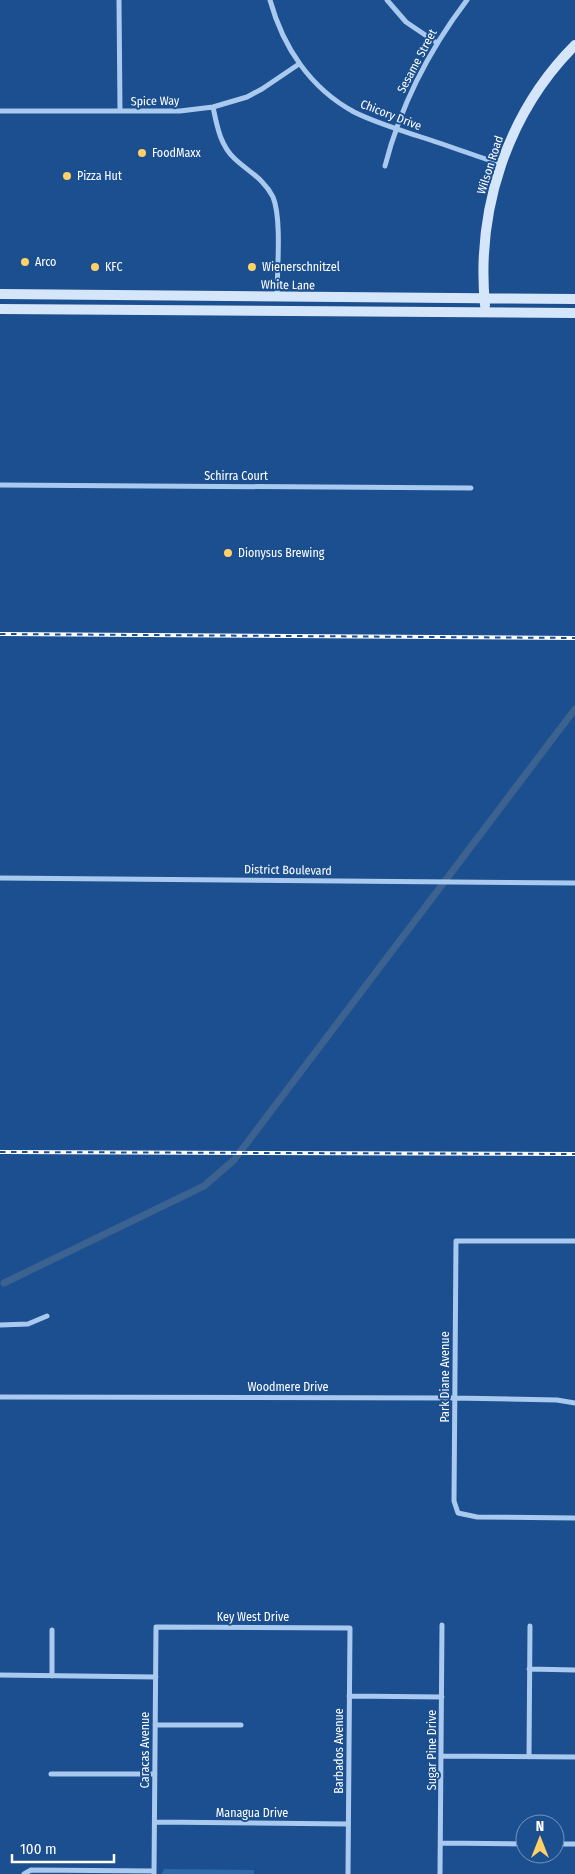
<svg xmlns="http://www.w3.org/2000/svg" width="575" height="1874" font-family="'Fira Sans Condensed',sans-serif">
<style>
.green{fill:#2e69ad}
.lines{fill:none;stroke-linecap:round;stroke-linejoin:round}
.canal{stroke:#3c6290;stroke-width:7}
.street{stroke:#a9c9ee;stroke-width:5}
.secondary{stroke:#d6e6fa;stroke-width:10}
.rail-casing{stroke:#fff;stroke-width:4}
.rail{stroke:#1b4f8f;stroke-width:2;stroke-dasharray:5.5;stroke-linecap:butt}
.poi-dot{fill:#ffd166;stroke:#1b4f8f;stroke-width:2}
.labels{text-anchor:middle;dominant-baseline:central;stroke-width:4;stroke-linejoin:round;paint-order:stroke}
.street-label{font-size:12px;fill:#fff;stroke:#1b4f8f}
.poi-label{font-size:12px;fill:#fff;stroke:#1b4f8f;text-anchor:start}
</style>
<rect width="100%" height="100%" fill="#1b4f8f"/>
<!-- green -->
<path class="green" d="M164,1869L254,1870V1874H162Z"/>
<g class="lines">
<!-- canal -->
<path class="canal" d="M4,1283L204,1186L234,1160L575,709"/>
<!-- street -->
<path class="street" d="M119,0L120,111
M270,0C283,47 310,88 354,112C374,122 397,129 418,136C446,145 473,155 501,164
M387,0L406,22L437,43
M213,107C217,126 220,145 235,159C249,172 264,179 273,197C282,219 277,271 277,296
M0,111H180L213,107L247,97L262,89L299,64
M385,166C401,104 429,50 467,0
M0,485L471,488
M0,878L575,883
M575,1241H456L454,1501L458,1513L477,1517L575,1518
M0,1325L28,1324L47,1316
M0,1397L454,1398L557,1400L575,1403
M529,1669L575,1670
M0,1675L156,1677
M52,1676V1630
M349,1696L442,1697
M155,1725H241
M442,1756L575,1757
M529,1757L530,1626
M51,1774H155
M155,1822L348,1824
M441,1843L525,1844
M555,1844H575
M24,1874L31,1870L154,1871
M154,1874L156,1627L350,1628L348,1874
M440,1874L442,1625"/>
<!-- secondary -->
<path class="secondary" d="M0,294L575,299
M485,305C476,210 507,113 575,45
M0,309L575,313"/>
<!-- rail casing -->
<g class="rail-casing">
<path id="rail" d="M0,634L575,638
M0,1152L575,1154"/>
</g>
<!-- rail -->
<use href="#rail" class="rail"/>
</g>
<!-- markers -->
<g class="poi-dot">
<circle cx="142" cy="153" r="5"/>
<circle cx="67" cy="176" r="5"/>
<circle cx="25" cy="262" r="5"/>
<circle cx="95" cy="267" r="5"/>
<circle cx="252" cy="267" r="5"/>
<circle cx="228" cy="553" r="5"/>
</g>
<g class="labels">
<!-- street labels -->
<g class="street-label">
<text transform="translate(417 61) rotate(-62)">Sesame Street</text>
<text transform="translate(155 101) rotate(-1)">Spice Way</text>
<text transform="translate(391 115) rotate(21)">Chicory Drive</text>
<text transform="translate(490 165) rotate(-72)">Wilson Road</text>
<text transform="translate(288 285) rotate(1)">White Lane</text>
<text x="236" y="476">Schirra Court</text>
<text transform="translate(288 870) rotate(1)">District Boulevard</text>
<text transform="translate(445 1377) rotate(-90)">Park Diane Avenue</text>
<text x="288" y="1387">Woodmere Drive</text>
<text x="253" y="1617">Key West Drive</text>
<text transform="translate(145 1750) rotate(-90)">Caracas Avenue</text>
<text transform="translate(432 1750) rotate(-90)">Sugar Pine Drive</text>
<text transform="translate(339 1751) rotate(-90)">Barbados Avenue</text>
<text x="252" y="1813">Managua Drive</text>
</g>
<!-- poi labels -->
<g class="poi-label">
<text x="152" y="153">FoodMaxx</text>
<text x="77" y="176">Pizza Hut</text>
<text x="35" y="262">Arco</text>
<text x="105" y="267">KFC</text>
<text x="262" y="267">Wienerschnitzel</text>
<text x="238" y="553">Dionysus Brewing</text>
</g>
</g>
<!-- north arrow -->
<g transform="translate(540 1839)"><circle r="24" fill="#1b4f8f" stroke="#7695bc"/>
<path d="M0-4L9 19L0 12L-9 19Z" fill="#ffd166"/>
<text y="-8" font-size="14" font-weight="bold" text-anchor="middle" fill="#ffffff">N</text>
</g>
<!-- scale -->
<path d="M12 1854v8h102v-8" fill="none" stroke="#ffffff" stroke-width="2.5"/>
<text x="20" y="1854" font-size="15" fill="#ffffff" stroke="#1b4f8f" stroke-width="4" paint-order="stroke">100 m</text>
</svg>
